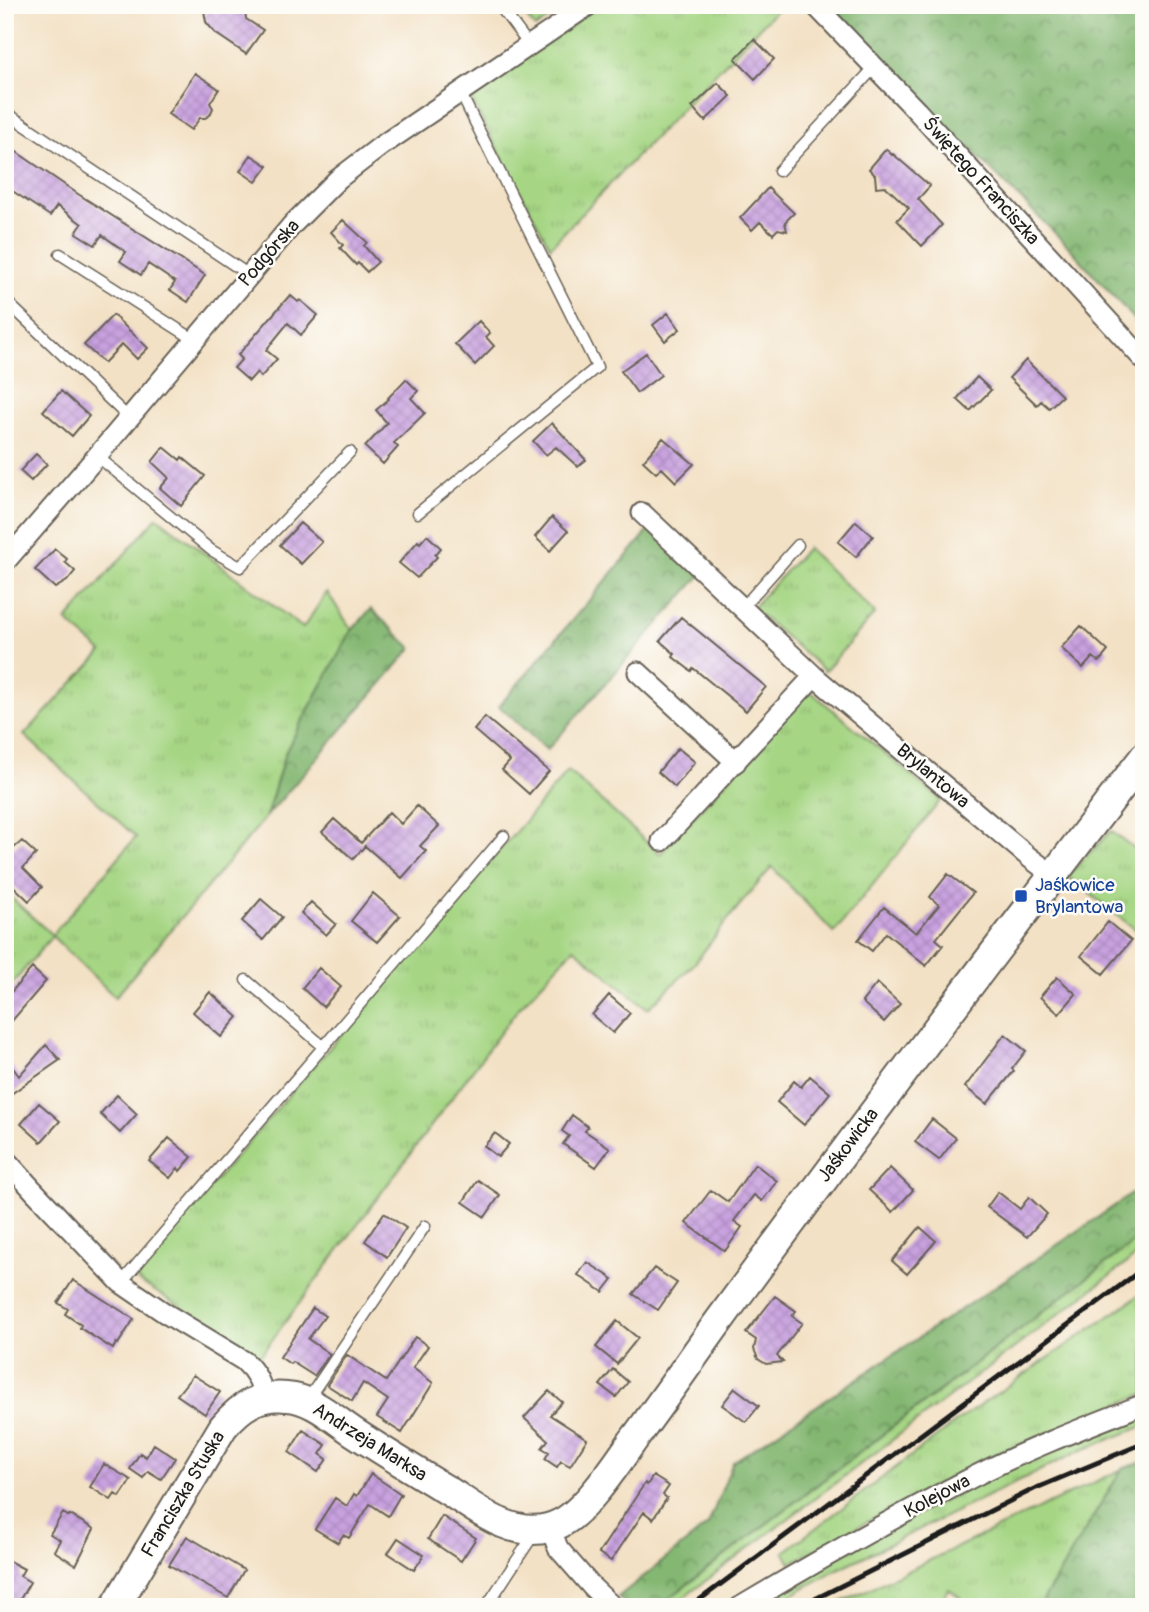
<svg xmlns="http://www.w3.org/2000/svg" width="1149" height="1612" font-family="Pangolin,sans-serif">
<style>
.grass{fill:url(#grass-tufts);stroke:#617950;stroke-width:2}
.forest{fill:url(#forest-crowns);stroke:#506a47;stroke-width:2}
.building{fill:url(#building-cross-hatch)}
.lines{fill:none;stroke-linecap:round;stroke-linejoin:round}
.lane-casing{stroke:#676157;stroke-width:13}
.street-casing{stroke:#676157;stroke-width:23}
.secondary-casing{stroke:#676157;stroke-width:32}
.lane{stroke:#fff;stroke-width:10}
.street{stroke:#fff;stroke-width:19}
.secondary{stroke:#fff;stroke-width:28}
.rail{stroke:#1c1c1c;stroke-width:5}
.transit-dot{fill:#1a4fb4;stroke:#fdfcf7;stroke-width:2.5}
.labels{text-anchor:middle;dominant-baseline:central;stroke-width:5;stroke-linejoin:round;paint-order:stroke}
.street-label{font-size:19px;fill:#1c1c1c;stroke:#fdfcf7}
.transit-label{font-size:19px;fill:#164399;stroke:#fdfcf7;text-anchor:start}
</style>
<defs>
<pattern id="grass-tufts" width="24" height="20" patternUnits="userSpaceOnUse" patternTransform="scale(1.75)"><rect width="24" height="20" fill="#a6d684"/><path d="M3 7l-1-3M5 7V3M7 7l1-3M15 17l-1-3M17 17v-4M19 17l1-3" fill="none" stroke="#8eb771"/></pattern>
<pattern id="forest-crowns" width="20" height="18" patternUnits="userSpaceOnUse" patternTransform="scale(1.75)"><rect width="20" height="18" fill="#84b772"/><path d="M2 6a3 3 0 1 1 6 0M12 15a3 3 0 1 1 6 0" fill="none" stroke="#6b945d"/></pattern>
<pattern id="building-cross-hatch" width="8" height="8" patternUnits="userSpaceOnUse" patternTransform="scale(1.75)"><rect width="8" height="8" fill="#c8a1df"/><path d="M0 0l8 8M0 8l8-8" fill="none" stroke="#ab8abf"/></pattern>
</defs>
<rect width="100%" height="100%" fill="#fdfcf7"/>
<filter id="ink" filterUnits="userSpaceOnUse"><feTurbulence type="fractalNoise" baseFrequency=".0143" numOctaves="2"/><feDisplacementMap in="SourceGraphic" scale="14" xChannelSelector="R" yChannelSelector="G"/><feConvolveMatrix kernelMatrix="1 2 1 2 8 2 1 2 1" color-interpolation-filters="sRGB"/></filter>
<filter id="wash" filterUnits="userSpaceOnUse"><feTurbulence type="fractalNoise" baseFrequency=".00686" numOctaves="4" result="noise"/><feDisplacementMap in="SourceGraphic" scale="28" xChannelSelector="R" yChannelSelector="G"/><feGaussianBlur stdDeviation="1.57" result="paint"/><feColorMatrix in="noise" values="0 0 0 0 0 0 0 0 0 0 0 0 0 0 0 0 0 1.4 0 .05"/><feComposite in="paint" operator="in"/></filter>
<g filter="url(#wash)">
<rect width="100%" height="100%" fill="#f3e1c5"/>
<!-- grass -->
<path class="grass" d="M517,5H570L535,28Z
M600,5H781L550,247L469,96Z
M157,517L303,628L327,592L352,630L286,751L266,817L115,997L52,936L5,993V892L52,935L136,837L24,735L102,652L66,621Z
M807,548L875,613L825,671L752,608Z
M809,690L941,800L834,933L772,867L733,913L694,964L648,1009L574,948L518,1009L260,1356L137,1280L140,1268L568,771L660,854Z
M1111,831L1144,856V936L1067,876Z
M1144,1234V1250L671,1607H658Z
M1144,1292V1394L984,1459L791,1563L784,1552L960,1419Z
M1144,1410V1426L1082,1450L832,1572L771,1607H753L834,1558L1029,1456Z
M1122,1469L1039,1607H973L949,1589L937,1607H831Z"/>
<!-- forest -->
<path class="forest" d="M831,5H1144V330L1067,245L877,57Z
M650,529L701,575L547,750L499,706Z
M371,609L412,648L266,817L286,751L352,630Z
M1144,1185V1234L658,1607H629L618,1597L708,1525L733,1462L1090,1223Z
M1144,1461V1591L1131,1607H1039L1122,1469Z"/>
<g id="blocks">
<!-- building -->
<path class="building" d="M203,5H244L246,19L263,30L246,54L215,33L206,22Z
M754,39L774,59L755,79L735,59Z
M195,73L219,89L210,103L213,108L210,115L205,118H200L191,130L168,114Z
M718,83L731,96L705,121L692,107Z
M5,144L78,194L205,275L188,302L170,290L175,282L148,264L141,275L120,261L126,252L102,235L95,245L76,233L82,224L57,206L50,216L5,186Z
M886,149L892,155L893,154L930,186L918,199L942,225L922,246L897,220L909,208L885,186L876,187L875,175L869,169Z
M251,155L268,166L256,182L240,171Z
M768,188L794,213L785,222L787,231L778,229L773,234L760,222L752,230L740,218Z
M343,220L367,242L364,246L378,262L367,272L358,263L356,265L340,248L343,245L331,232Z
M290,295L298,302L300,300L318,315L301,335L288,323L266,350L277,359L261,377L257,372L249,381L234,368L242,359L238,355Z
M668,313L680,329L665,341L653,325Z
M113,315L148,348L137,359L122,344L104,363L84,345Z
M479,321L490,333L486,337L494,346L475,365L455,344Z
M646,353L661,375L637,393L621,371Z
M1026,360L1062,396L1049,408L1041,401L1037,405L1009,378Z
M977,377L991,390L970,411L957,399Z
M406,379L418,391L411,398L425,413L394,443L398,447L383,464L365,447L387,423L376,410L389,399L388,398Z
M61,391L89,416L72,436L43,411Z
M552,423L586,460L578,467L556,447L546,455L533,441Z
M663,438L694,464L676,482L662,468L656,473L643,461Z
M164,447L180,460L182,457L205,476L181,506L160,488L169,478L152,462Z
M36,454L47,464L31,481L20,471Z
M552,517L568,531L550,551L535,537Z
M856,521L873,536L856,557L838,542Z
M300,523L322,542L301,564L280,545Z
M427,535L441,548L435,555L437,557L417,578L399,563L418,541L420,543Z
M55,549L67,559L65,562L75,571L67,581L55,588L35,570Z
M681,617L766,687L746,711L693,668L691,671L673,657L675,654L660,641Z
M1081,626L1108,651L1099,662L1093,657L1083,668L1061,648Z
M485,717L549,771L529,794L502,770L510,761L474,730Z
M678,748L695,762L675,787L658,772Z
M417,806L439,826L420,846L426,851L402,878L365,846L353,859L322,832L334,819L361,843L389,812L401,824Z
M5,840L14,848L22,841L36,854L23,868L42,887L29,901L5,878Z
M948,874L973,893L936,939L943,945L926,966L886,933L872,951L858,940L884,907L916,933L939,905L930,897Z
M373,893L400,916L377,942L351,921Z
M261,899L282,917L263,940L242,921Z
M311,902L336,924L326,935L301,913Z
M1108,922L1131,941L1103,974L1081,956Z
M32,968L46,981L5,1029V999Z
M319,968L341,987L323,1007L302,988Z
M1057,977L1076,994L1059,1014L1040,997Z
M877,983L900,1004L884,1022L862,1002Z
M210,992L238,1017L221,1037L193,1012Z
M609,995L630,1013L613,1033L592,1015Z
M1005,1034L1026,1051L1012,1069L1014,1071L987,1104L965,1087Z
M46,1045L60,1060L5,1098V1057L19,1076Z
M810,1076L830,1093L804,1125L777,1102L794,1081L801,1087Z
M117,1095L137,1114L120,1133L100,1114Z
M39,1103L60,1121L41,1142L21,1124Z
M572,1115L588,1127L585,1131L610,1148L596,1167L563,1144L569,1136L562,1131Z
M932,1119L956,1138L939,1160L915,1142Z
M495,1133L509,1144L498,1157L484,1146Z
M169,1138L192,1157L180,1171L178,1168L170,1178L149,1161Z
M755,1164L777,1181L762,1201L754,1195L734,1221L742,1227L725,1251L686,1223L711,1190L728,1202Z
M890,1168L913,1190L893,1212L869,1190Z
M478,1180L500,1195L485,1217L463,1202Z
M998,1192L1020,1209L1029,1197L1047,1214L1027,1237L987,1207Z
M384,1213L406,1228L387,1257L365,1241Z
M920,1227L936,1241L907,1274L892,1261Z
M587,1262L613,1279L603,1292L578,1275Z
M654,1268L677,1283L658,1310L633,1294Z
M73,1280L134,1319L118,1344L116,1343L113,1349L80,1328L81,1325L65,1314L68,1309L58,1303Z
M775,1296L796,1311L792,1316L802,1323L777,1356L783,1362L766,1364L758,1359L754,1349L756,1340L746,1333Z
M313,1308L325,1316L308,1339L330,1354L314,1376L292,1362L290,1364L280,1357Z
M617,1321L638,1338L617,1364L596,1347Z
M415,1337L428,1346L413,1368L433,1383L402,1433L377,1417L388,1400L363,1383L352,1401L327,1385L347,1355L386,1381Z
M613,1369L628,1382L616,1397L600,1385Z
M193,1375L220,1392L205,1414L177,1395Z
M735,1388L759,1406L746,1422L722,1405Z
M549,1391L562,1402L550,1415L587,1439L570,1466L561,1461L557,1467L545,1459L549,1452L542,1448L548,1440L524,1418Z
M303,1430L326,1445L320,1454L327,1459L318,1472L289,1452Z
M154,1444L175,1458L161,1479L148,1471L143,1478L130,1469L140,1453L146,1457Z
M104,1464L131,1480L120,1497L115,1494L111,1500L90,1487Z
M371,1474L401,1494L388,1516L370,1504L349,1538L343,1535L338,1543L315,1529L335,1498L347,1506L354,1494L357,1496Z
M653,1476L669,1486L663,1495L667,1498L653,1519L644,1512L611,1561L599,1553L645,1483L647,1485Z
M63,1513L68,1516L70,1515L94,1529L76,1565L54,1551L60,1540L50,1534Z
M442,1516L476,1538L461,1561L428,1539Z
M187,1536L244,1570L228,1598L169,1565Z
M398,1538L424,1555L414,1570L388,1553Z
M5,1559L24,1569L20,1576L30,1582L16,1606L6,1600L5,1601Z"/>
</g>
</g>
<g filter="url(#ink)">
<use href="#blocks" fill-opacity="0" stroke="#676157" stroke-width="2"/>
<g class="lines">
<!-- lane casing -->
<g class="lane-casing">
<path id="lane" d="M499,5L529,45
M5,112L249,275
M779,171L874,68
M60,254L195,340
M5,300L129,418
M97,456L211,550L240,567L350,452
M418,513L597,367L460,92
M743,607L798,545
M246,980L324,1047
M121,1283L504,836
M308,1399L425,1226
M486,1607L534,1534"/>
</g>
<!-- street casing -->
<g class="street-casing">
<path id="street" d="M815,5L917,111L1144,360
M642,513L814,676L1030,858L1053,875
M5,562L97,456L292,225L338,179L381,146L589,5
M638,672L736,762
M662,841L814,676
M5,1159L33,1190L121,1283L165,1313L244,1361C256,1372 260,1382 265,1397
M550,1527L558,1548L592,1587L613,1607
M740,1607C817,1561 896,1516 977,1475C1030,1448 1088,1426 1144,1404"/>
</g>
<!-- secondary casing -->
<g class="secondary-casing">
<path id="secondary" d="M115,1607L223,1427C241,1406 258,1394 287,1397C311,1398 333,1418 352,1431C384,1452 417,1472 450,1492C466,1502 484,1516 502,1523C521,1531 542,1533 561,1523C586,1510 616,1465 632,1442C662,1402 690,1361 719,1321C858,1131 1000,944 1144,757"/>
</g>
<!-- lane -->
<use href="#lane" class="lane"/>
<!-- street -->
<use href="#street" class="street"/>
<!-- secondary -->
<use href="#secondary" class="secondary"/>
<!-- rail -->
<path class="rail" d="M690,1607L1144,1268
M799,1607L1034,1489L1144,1443"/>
</g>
</g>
<!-- markers -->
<rect class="transit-dot" x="1014" y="889" width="14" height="14" rx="3.5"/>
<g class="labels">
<!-- street labels -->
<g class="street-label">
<text transform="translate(981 181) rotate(48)">Świętego Franciszka</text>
<text transform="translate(269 253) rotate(-49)">Podgórska</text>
<text transform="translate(933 776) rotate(40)">Brylantowa</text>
<text transform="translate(848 1145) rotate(-53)">Jaśkowicka</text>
<text transform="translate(370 1442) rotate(32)">Andrzeja Marksa</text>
<text transform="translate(183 1494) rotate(-59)">Franciszka Stuska</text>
<text transform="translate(937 1496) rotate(-28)">Kolejowa</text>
</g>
<!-- transit labels -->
<g class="transit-label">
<text x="1035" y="885">Jaśkowice<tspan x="1035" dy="22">Brylantowa</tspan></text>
</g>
</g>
<!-- margin -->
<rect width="1149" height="1612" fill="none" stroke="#fdfcf7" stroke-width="28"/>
</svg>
